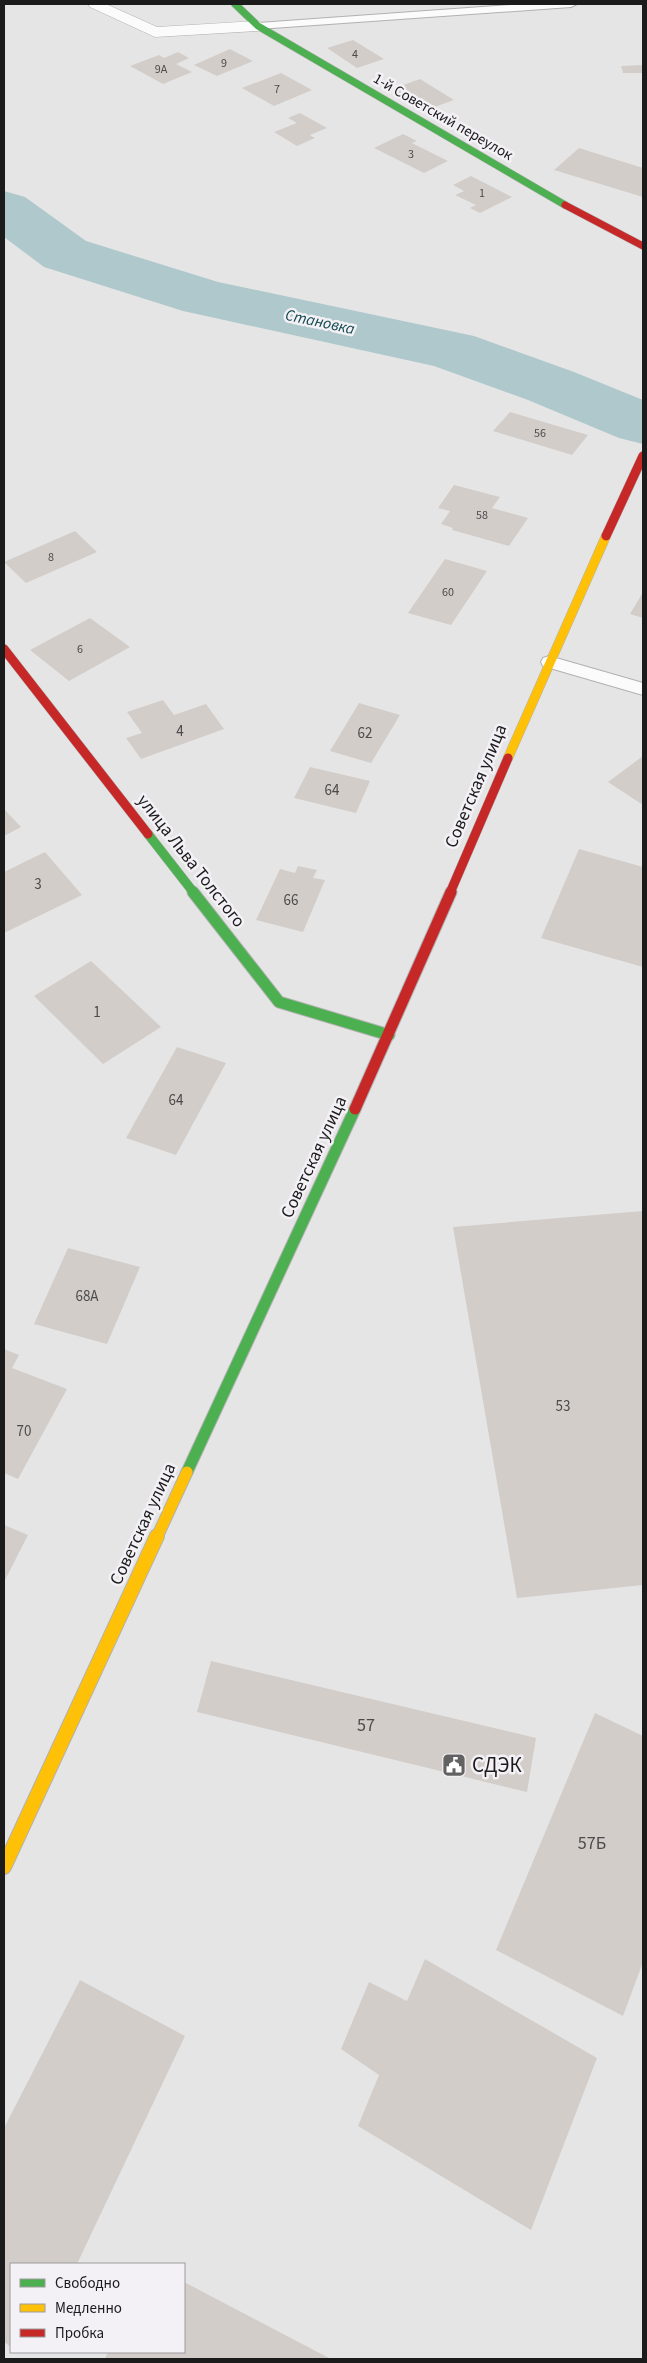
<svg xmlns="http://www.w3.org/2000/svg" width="647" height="2363" font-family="'Source Sans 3',sans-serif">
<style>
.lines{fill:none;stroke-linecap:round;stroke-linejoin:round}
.river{fill:#aec8cc;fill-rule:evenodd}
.building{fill:#d2cdc9}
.lane-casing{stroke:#b2b1b2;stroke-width:2}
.street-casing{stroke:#b2b1b2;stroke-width:1}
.fast-far2-casing{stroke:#b2b1b2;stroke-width:8}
.fast-far1-casing{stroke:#b2b1b2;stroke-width:10}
.fast-casing{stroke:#b2b1b2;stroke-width:13}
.slow-far2-casing{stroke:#b2b1b2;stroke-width:10}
.slow-far1-casing{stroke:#b2b1b2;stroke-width:13}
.slow-casing{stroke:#b2b1b2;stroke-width:16}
.jam-far2-casing{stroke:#b2b1b2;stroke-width:8}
.jam-far1-casing{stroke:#b2b1b2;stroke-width:10}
.jam-casing{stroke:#b2b1b2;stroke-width:13}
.lane{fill:#fbfbfb;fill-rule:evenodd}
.street{fill:#fbfbfb;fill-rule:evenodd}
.fast-far2{stroke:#4caf50;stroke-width:7}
.fast-far1{stroke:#4caf50;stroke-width:9}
.fast{stroke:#4caf50;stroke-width:11}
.slow-far2{stroke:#ffc107;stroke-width:9}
.slow-far1{stroke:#ffc107;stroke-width:11}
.slow{stroke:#ffc107;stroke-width:14}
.jam-far2{stroke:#c62828;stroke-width:7}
.jam-far1{stroke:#c62828;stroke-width:9}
.jam{stroke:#c62828;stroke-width:11}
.labels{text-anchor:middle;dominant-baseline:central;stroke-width:5;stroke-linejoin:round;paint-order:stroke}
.far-number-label{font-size:12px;fill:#4c4a4a}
.far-street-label{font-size:15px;fill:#1c1b1c;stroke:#f3f1f5}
.number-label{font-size:15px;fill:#4c4a4a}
.far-water-label{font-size:16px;font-style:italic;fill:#0f484f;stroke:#f3f1f5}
.street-label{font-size:18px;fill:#1c1b1c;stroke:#f3f1f5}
.near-number-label{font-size:18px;fill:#4c4a4a}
.near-poi-label{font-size:21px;fill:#1c1b1c;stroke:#f3f1f5;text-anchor:start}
</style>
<rect width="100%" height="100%" fill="#e6e5e6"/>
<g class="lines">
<!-- river -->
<path class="river" d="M4,191L25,197L86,241L218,282L474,336L574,372L643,400V444L619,438L528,400L434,366L183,311L44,267L4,237Z"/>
</g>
<!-- building -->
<path class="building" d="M353,40L384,59L357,68L327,48Z
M230,49L253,61L217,76L194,65Z
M178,52L189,58L176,64L192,72L163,84L130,66L159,55L164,58Z
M643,65V73H623L621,66Z
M281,73L312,90L274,106L242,88Z
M420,79L454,100L426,110L392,89Z
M300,113L327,128L310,135L315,138L297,146L274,132L297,123L288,118Z
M403,134L417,141L412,143L448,161L424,173L374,148Z
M579,148L643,168V197L554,170Z
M471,176L512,197L480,213L470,208L476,205L455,195L464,191L453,185Z
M510,412L588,435L572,455L493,431Z
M454,485L500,497L492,508L528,518L509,546L452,530L453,528L441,524L450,511L438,508Z
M75,531L97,552L26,583L4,562Z
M445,559L487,571L451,625L408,613Z
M643,592V618L630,614Z
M90,618L130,647L69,681L30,650Z
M163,700L174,715L206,704L224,729L141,759L126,738L142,733L127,712Z
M359,703L400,715L371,763L330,751Z
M643,756V805L608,782Z
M310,767L370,781L356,813L294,798Z
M4,809L21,827L4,836Z
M579,849L643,867V967L541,938Z
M45,852L82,895L4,933V872Z
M298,866L317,870L313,878L325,880L303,932L256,920L280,869L295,873Z
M91,961L161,1027L103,1064L34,996Z
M177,1047L226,1063L176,1155L126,1138Z
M643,1211V1585L517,1598L453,1227Z
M68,1248L140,1267L107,1344L34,1324Z
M4,1349L19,1355L12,1368L67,1389L18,1479L4,1473Z
M4,1525L28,1535L4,1582Z
M211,1661L536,1738L527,1792L197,1712Z
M595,1713L643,1736V1962L623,2016L496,1950Z
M425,1959L597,2058L531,2230L358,2126L379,2075L341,2049L369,1982L407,2001Z
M80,1980L185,2036L77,2264H11V2347L4,2342V2128Z
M184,2282L331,2359H105L108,2352H184Z"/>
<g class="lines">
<!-- lane casing -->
<g class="lane-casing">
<path id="lane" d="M525,4H577L571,7L258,29L252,26L258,23Z
M549,656L643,683V695L543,666L541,662L543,658Z"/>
</g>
<!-- street casing -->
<g class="street-casing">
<path id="street" d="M88,4H106L157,27L258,21L266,26L258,31L155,37L90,7Z"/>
</g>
<!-- fast-far2 casing -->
<g class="fast-far2-casing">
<path id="fast-far2" d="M235,4L258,26L565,205"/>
</g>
<!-- fast-far1 casing -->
<g class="fast-far1-casing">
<path id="fast-far1" d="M148,834L194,893"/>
</g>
<!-- fast casing -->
<g class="fast-casing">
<path id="fast" d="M193,892L279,1002L389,1035
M187,1472L355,1109"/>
</g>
<!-- slow-far2 casing -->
<g class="slow-far2-casing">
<path id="slow-far2" d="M508,758L606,536"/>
</g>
<!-- slow-far1 casing -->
<g class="slow-far1-casing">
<path id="slow-far1" d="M157,1537L187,1472"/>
</g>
<!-- slow casing -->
<g class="slow-casing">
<path id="slow" d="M4,1867L157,1536"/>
</g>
<!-- jam-far2 casing -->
<g class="jam-far2-casing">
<path id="jam-far2" d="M565,205L643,246"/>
</g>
<!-- jam-far1 casing -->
<g class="jam-far1-casing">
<path id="jam-far1" d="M606,536L643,456
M4,649L148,834
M450,893L508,758"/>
</g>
<!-- jam casing -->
<g class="jam-casing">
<path id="jam" d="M355,1109L451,892"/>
</g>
<!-- lane -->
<use href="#lane" class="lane"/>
<!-- street -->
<use href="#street" class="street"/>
<!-- fast-far2 -->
<use href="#fast-far2" class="fast-far2"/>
<!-- fast-far1 -->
<use href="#fast-far1" class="fast-far1"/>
<!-- fast -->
<use href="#fast" class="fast"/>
<!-- slow-far2 -->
<use href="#slow-far2" class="slow-far2"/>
<!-- slow-far1 -->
<use href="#slow-far1" class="slow-far1"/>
<!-- slow -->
<use href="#slow" class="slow"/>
<!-- jam-far2 -->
<use href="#jam-far2" class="jam-far2"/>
<!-- jam-far1 -->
<use href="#jam-far1" class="jam-far1"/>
<!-- jam -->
<use href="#jam" class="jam"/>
</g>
<!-- icons -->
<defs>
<g id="civic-square" transform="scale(1.25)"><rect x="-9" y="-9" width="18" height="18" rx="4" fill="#636263" stroke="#f3f1f5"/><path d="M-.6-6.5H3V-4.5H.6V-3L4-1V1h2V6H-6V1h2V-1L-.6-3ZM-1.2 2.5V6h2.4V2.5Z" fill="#fff"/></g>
</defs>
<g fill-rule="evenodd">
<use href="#civic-square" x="454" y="1765"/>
</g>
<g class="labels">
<!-- far-number labels -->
<g class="far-number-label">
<text x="355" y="54">4</text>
<text x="224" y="63">9</text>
<text x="161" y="69">9А</text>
<text x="277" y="89">7</text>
<text x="411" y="154">3</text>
<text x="482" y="193">1</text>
<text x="540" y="433">56</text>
<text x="482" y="515">58</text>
<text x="51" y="557">8</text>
<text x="448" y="592">60</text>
<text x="80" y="649">6</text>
</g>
<!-- far-street labels -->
<g class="far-street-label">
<text transform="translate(443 117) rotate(30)">1-й Советский переулок</text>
</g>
<!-- number labels -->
<g class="number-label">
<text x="180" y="731">4</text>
<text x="365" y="733">62</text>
<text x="332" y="790">64</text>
<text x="38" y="884">3</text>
<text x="291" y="900">66</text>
<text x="97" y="1012">1</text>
<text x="176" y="1100">64</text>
<text x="87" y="1296">68А</text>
<text x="563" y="1406">53</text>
<text x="24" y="1431">70</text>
</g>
<!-- far-water labels -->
<g class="far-water-label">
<text transform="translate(320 322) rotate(12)">Становка</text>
</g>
<!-- street labels -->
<g class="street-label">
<text transform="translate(476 786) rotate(-67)">Советская улица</text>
<text transform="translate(191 861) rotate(52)">улица Льва Толстого</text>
<text transform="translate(314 1157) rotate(-65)">Советская улица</text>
<text transform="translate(143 1524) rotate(-65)">Советская улица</text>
</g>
<!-- near-number labels -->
<g class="near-number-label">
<text x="366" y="1725">57</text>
<text x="592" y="1843">57Б</text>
</g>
<!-- near-poi labels -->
<g class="near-poi-label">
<text x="472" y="1765">СДЭК</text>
</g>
</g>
<!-- border -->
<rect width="647" height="2363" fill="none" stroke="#1c1b1c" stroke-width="10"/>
<!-- legend -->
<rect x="10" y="2263" width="175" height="90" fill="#f3f1f5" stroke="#9d9b9e"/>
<rect x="20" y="2279" width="25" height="8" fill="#4caf50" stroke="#9d9b9e"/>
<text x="55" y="2288" font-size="15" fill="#1c1b1c">Свободно</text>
<rect x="20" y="2304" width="25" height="8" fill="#ffc107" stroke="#9d9b9e"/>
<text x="55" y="2313" font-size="15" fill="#1c1b1c">Медленно</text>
<rect x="20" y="2329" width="25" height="8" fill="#c62828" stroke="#9d9b9e"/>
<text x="55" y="2338" font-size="15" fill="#1c1b1c">Пробка</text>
</svg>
